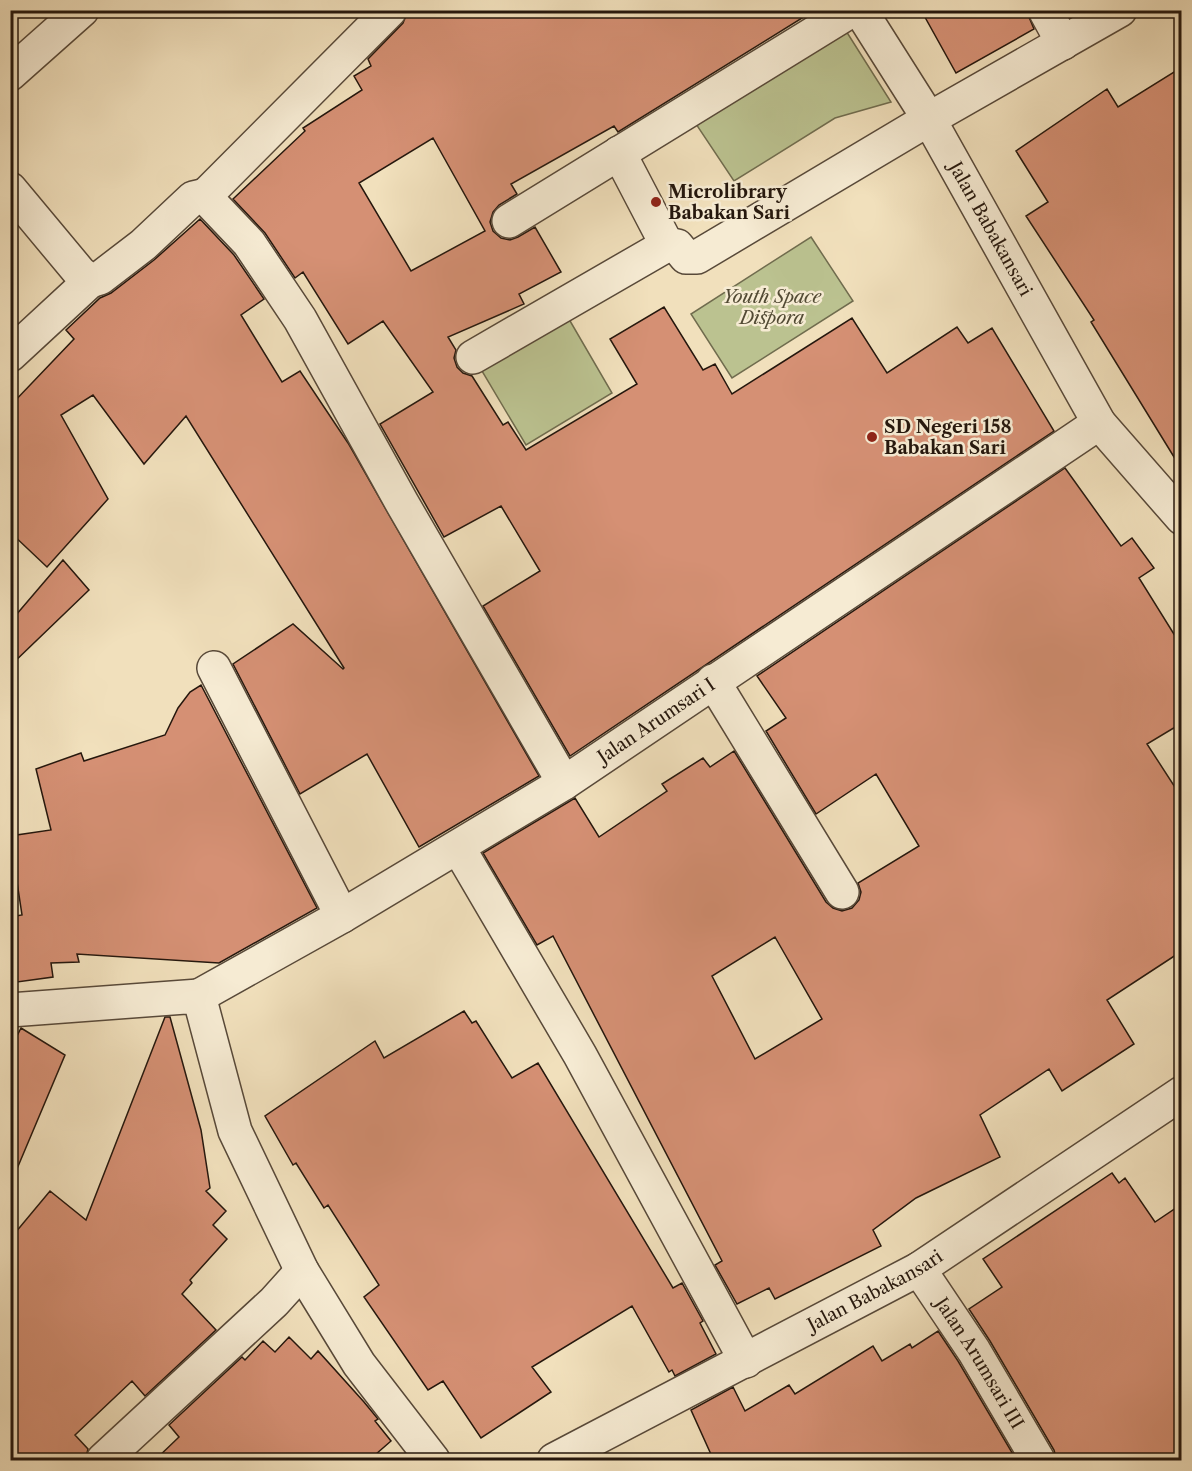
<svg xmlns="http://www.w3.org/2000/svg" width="1192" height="1471" font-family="'Libre Caslon Text',serif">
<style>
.green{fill:#bbc290;stroke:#706c4e;stroke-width:1.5}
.building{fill:#d59074;stroke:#25170d;stroke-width:1.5;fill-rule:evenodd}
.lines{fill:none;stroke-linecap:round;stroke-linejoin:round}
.minor-casing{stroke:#584939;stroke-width:36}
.minor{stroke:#f6ebd3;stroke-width:33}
.poi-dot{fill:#8f2418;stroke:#f6ebd3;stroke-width:2}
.labels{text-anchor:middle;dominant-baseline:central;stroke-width:5;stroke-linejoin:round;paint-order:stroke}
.poi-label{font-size:18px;font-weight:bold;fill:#25170d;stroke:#f6ebd3;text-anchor:start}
.street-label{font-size:18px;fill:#25170d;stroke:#f6ebd3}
.park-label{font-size:18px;font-style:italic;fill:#524a34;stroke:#f6ebd3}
</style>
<rect width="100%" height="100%" fill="#f1e0bc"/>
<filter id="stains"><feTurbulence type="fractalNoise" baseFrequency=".00333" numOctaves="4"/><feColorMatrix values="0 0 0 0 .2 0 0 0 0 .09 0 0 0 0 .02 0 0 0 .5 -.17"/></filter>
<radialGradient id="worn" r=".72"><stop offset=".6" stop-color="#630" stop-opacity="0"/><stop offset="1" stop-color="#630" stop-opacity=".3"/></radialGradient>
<!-- green -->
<path class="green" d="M841,23L891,102L835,118L734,181L696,124Z
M811,237L853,301L732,378L691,314Z
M566,314L612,393L526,445L479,366Z"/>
<!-- building -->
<path class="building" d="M408,10H815L618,132L614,126L511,184L517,194L499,205L493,212L490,222L493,231L501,238L510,240L518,237L535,227L561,272L519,294L524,304L448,337L456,350L454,358L457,367L463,373L472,376L503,425L508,422L526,450L637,384L610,339L664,307L703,370L715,364L732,394L852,318L887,373L957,327L968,343L992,328L1054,431L570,756L483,606L540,571L501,506L444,537L380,424L433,392L383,321L348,344L303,272L295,278L265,233L233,199L305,131L303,128L362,90L354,76L371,66L368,59L403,23ZM433,138L485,231L411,271L359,183Z
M921,10H1026L1034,29L956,73Z
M1182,67V470L1091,322L1094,320L1026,216L1048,202L1016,151L1107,89L1118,107Z
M200,219L234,255L264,299L241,315L282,382L300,371L348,443L539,776L419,847L367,754L300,794L233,664L293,624L343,669L344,668L186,416L144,464L93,395L61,415L108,499L47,567L10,532V406L74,339L66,330L100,298L111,293L154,260Z
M1065,468L1121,546L1132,538L1154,568L1139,578L1182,647V723L1147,744L1182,798V951L1107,1000L1134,1044L1062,1091L1049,1069L980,1115L1000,1157L916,1198L873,1230L881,1246L775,1299L769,1288L737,1304L715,1265L722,1261L553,936L537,945L483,853L575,798L599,837L667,791L662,784L703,758L710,767L734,751L826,902L833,908L842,911L852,908L859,900L861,892L858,883L919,846L876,774L816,814L766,731L786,718L757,676ZM775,937L822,1019L755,1059L712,976Z
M63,560L89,590L10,666V622Z
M201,685L317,908L219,963L77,954L79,962L51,963L53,977L17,982L10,953V917L22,915L10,836L51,830L36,769L81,753L84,761L165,735L178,708L190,692Z
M464,1011L472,1023L476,1021L512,1078L538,1063L673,1288L682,1283L703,1321L700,1323L716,1354L675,1376L672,1370L669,1372L632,1306L532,1367L551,1392L481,1438L443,1381L428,1390L364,1297L379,1285L328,1205L324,1208L296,1163L293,1165L265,1116L375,1041L384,1058Z
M165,1017H170L201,1130L210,1188L206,1191L226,1211L213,1225L227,1239L190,1280L192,1283L182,1294L216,1330L145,1396L132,1381L75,1435L88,1449L85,1461H10V1239L50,1191L86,1220Z
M21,1028L65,1055L11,1183L10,1050Z
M1112,1173L1119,1183L1125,1178L1155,1222L1182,1204V1461H1057L1054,1450L990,1341L969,1309L1002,1287L983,1259Z
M938,1331L958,1361L1017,1461H714L691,1410L733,1387L745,1411L789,1385L795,1394L873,1346L882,1361L910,1344L912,1348Z
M289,1337L311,1359L318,1351L364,1402L378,1419L375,1421L391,1441L368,1461H154L179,1437L169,1425L242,1357L245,1360L263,1341L275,1352Z"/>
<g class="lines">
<!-- minor casing -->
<g class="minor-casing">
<g id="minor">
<path id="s1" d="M860,10L929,119L1099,423L1182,518"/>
<path d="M1045,10L1063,43"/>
<path d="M10,74L82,10"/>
<path d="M619,153L667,245"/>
<path d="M10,189L80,273L90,281L100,278L143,245L193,198L206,195L211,203L249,243L300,319L402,503L564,783"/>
<path d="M206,195L390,10"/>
<path d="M509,221L852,10"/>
<path d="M10,355L90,281"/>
<path d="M473,357L667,245L677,246L686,257H697L929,119L1120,10"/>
<path d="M214,668L342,916"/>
<path d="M713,681L842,892"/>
<path d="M458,847L580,1055L746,1361"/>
<path id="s2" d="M199,996L342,916L564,783L1099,423"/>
<path d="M10,1010L199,996L235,1131L302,1271L359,1364L433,1460"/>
<path id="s3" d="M919,1269L974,1351L1038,1460"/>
<path d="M103,1460L274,1302L302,1271"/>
<path id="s4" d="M554,1460L919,1269L1182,1093"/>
</g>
</g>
<!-- minor -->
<use href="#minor" class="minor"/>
</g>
<!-- markers -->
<g class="poi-dot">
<circle cx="656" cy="202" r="6"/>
<circle cx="872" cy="437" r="6"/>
</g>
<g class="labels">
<!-- poi labels -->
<g class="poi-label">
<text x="668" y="192">Microlibrary<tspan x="668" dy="21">Babakan Sari</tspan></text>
<text x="884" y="427">SD Negeri 158<tspan x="884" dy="21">Babakan Sari</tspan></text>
</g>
<!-- street labels -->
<g class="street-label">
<text stroke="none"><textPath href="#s1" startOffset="255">Jalan Babakansari</textPath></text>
<text stroke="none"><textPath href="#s2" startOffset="534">Jalan Arumsari I</textPath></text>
<text stroke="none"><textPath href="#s4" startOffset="363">Jalan Babakansari</textPath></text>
<text stroke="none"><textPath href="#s3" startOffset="112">Jalan Arumsari III</textPath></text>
</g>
<!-- park labels -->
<g class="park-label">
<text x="772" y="297">Youth Space<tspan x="772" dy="21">Dispora</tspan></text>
</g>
</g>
<!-- margin -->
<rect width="1192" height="1471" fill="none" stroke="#f1e0bc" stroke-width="36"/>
<rect x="12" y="12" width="1168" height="1447" fill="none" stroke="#25170d" stroke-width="3"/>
<rect x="18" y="18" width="1156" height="1435" fill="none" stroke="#25170d" stroke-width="1.5"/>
<rect width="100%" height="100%" filter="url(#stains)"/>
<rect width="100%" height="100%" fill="url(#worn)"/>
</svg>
